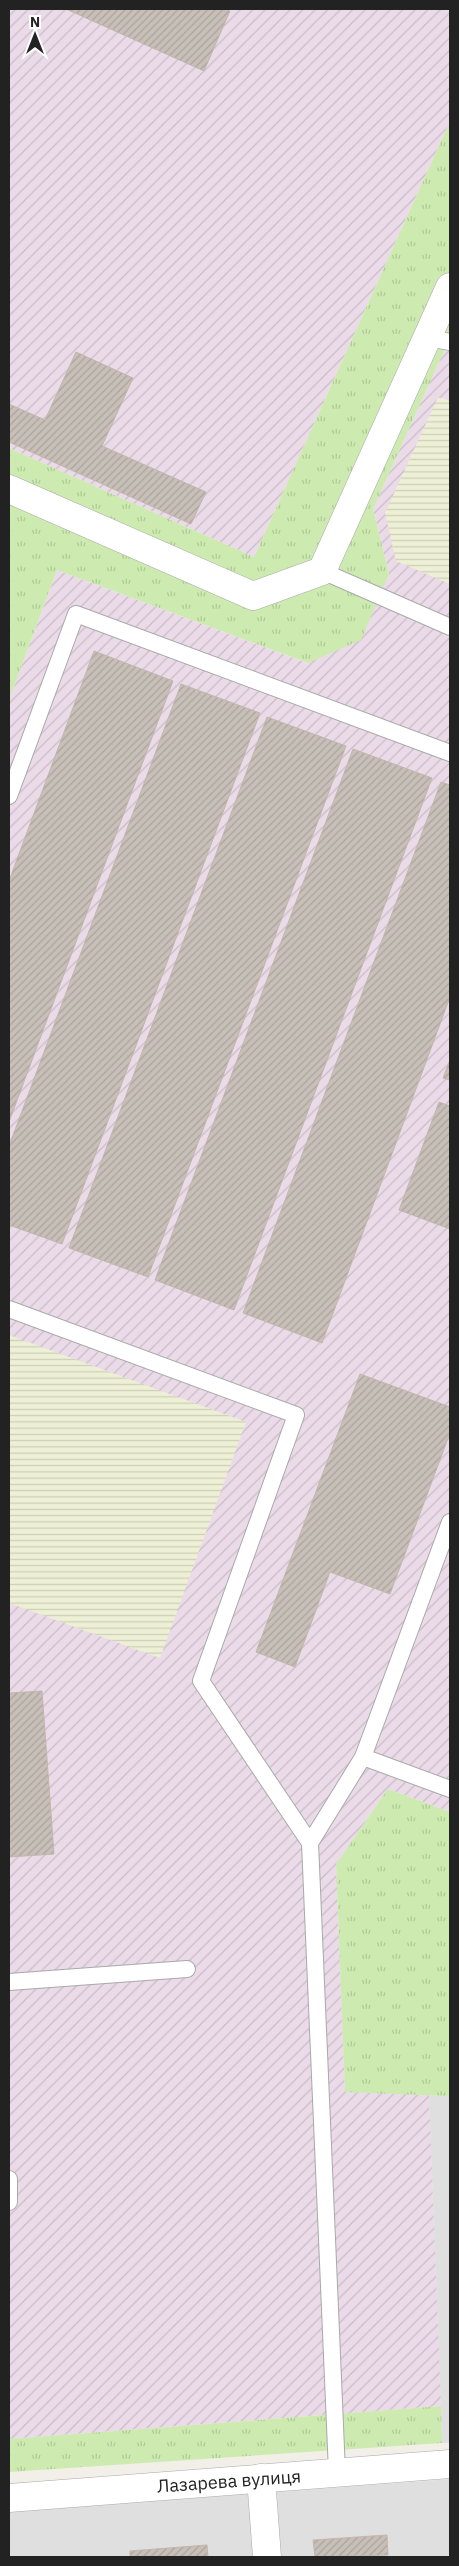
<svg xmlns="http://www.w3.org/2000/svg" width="459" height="2566" font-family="'IBM Plex Sans',sans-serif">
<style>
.residential{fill:#e0dfdf}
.industrial{fill:url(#industrial-furrows)}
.farmland{fill:url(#farmland-rules)}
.grass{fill:url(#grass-tufts)}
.building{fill:url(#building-hatch);stroke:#c4b6ab}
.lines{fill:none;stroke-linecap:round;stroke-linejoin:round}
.service-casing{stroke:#a9a9a9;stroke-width:18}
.minor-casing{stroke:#a9a9a9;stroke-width:29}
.tertiary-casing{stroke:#a9a9a9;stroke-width:29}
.service{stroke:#fff;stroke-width:16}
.minor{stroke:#fff;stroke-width:28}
.tertiary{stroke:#fff;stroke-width:28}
.labels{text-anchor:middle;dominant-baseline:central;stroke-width:4;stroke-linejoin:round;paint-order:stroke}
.street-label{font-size:18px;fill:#222;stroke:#fff}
</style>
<defs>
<pattern id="industrial-furrows" width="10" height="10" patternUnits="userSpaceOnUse" patternTransform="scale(1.25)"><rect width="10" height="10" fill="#ebdbe8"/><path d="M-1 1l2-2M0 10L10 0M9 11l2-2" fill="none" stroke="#c9bcc7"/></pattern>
<pattern id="farmland-rules" width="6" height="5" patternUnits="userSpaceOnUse" patternTransform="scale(1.25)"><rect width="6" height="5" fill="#eef0d5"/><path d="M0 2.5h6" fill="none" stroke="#ccceb7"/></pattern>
<pattern id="grass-tufts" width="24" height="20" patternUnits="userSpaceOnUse" patternTransform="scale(1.25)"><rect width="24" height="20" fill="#cdebb0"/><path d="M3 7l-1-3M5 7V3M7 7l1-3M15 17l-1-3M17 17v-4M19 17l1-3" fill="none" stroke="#b0c997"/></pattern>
<pattern id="building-hatch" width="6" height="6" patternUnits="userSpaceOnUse" patternTransform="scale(1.25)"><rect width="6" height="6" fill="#c7bfb8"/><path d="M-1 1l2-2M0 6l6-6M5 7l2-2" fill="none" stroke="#aba49e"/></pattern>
</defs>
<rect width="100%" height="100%" fill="#f2efe9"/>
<!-- residential -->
<path class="residential" d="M429,2095L450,2096V2443H442Z
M450,2479V2557H9V2512Z"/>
<!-- industrial -->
<path class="industrial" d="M9,9H450V121L254,557L9,448Z
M450,337V1812L388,1789L336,1864L345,2091L429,2095L441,2406L9,2439V700L57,570L307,663L389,574L373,509Z"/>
<!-- farmland -->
<path class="farmland" d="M438,397L450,401V584L396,561L385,513Z
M9,1335L246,1422L160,1658L9,1603Z"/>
<!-- grass -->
<path class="grass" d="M450,121V337L373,509L389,574L361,640L308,663L57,570L9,700V448L254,557Z
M388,1789L450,1812V2096L345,2092L336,1864Z
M441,2406L442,2443L9,2472V2439Z"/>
<!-- building -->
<path class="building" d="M66,9H225L230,11L204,71Z
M76,352L133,378L102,446L206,492L191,524L9,442V404L45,420Z
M94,651L173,681L9,1122V881Z
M181,684L260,713L62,1244L9,1225V1146Z
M267,717L346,746L148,1277L69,1248Z
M353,749L432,778L234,1310L155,1280Z
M441,782L450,785V997L322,1343L243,1313Z
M450,1060V1080L443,1078Z
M439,1102L450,1106V1229L399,1210Z
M360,1374L450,1407V1433L390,1594L330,1572L295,1667L256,1652Z
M42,1691L54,1854L9,1857V1693Z
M387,2535L388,2555L315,2557L313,2540Z
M207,2545L208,2557H130V2551Z"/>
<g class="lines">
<!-- service casing -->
<g class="service-casing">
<path id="service" d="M427,338L450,342
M322,571L450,627
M9,796L76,614L450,753
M9,1309L296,1415L201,1681L310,1843L337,2472
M363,1757L450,1789
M310,1843L363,1757L450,1522
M9,1982L187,1969
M9,2179V2202"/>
</g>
<!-- minor casing -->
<g class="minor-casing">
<path id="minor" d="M9,489L253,596L322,571L450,287
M261,2478L267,2557"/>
</g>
<!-- tertiary casing -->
<g class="tertiary-casing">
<path id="tertiary" d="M9,2498L450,2464"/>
</g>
<!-- service -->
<use href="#service" class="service"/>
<!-- minor -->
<use href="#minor" class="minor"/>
<!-- tertiary -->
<use href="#tertiary" class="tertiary"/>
</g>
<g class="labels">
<!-- street labels -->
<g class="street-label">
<text transform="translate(229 2481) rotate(-4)">Лазарева вулиця</text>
</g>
</g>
<!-- border -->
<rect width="459" height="2566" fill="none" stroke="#222222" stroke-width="20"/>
<!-- north arrow -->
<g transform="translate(35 35)" stroke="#ffffff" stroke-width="4" paint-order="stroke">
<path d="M0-4L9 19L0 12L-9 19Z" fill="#222222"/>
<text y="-8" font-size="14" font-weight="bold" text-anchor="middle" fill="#222222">N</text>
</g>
</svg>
